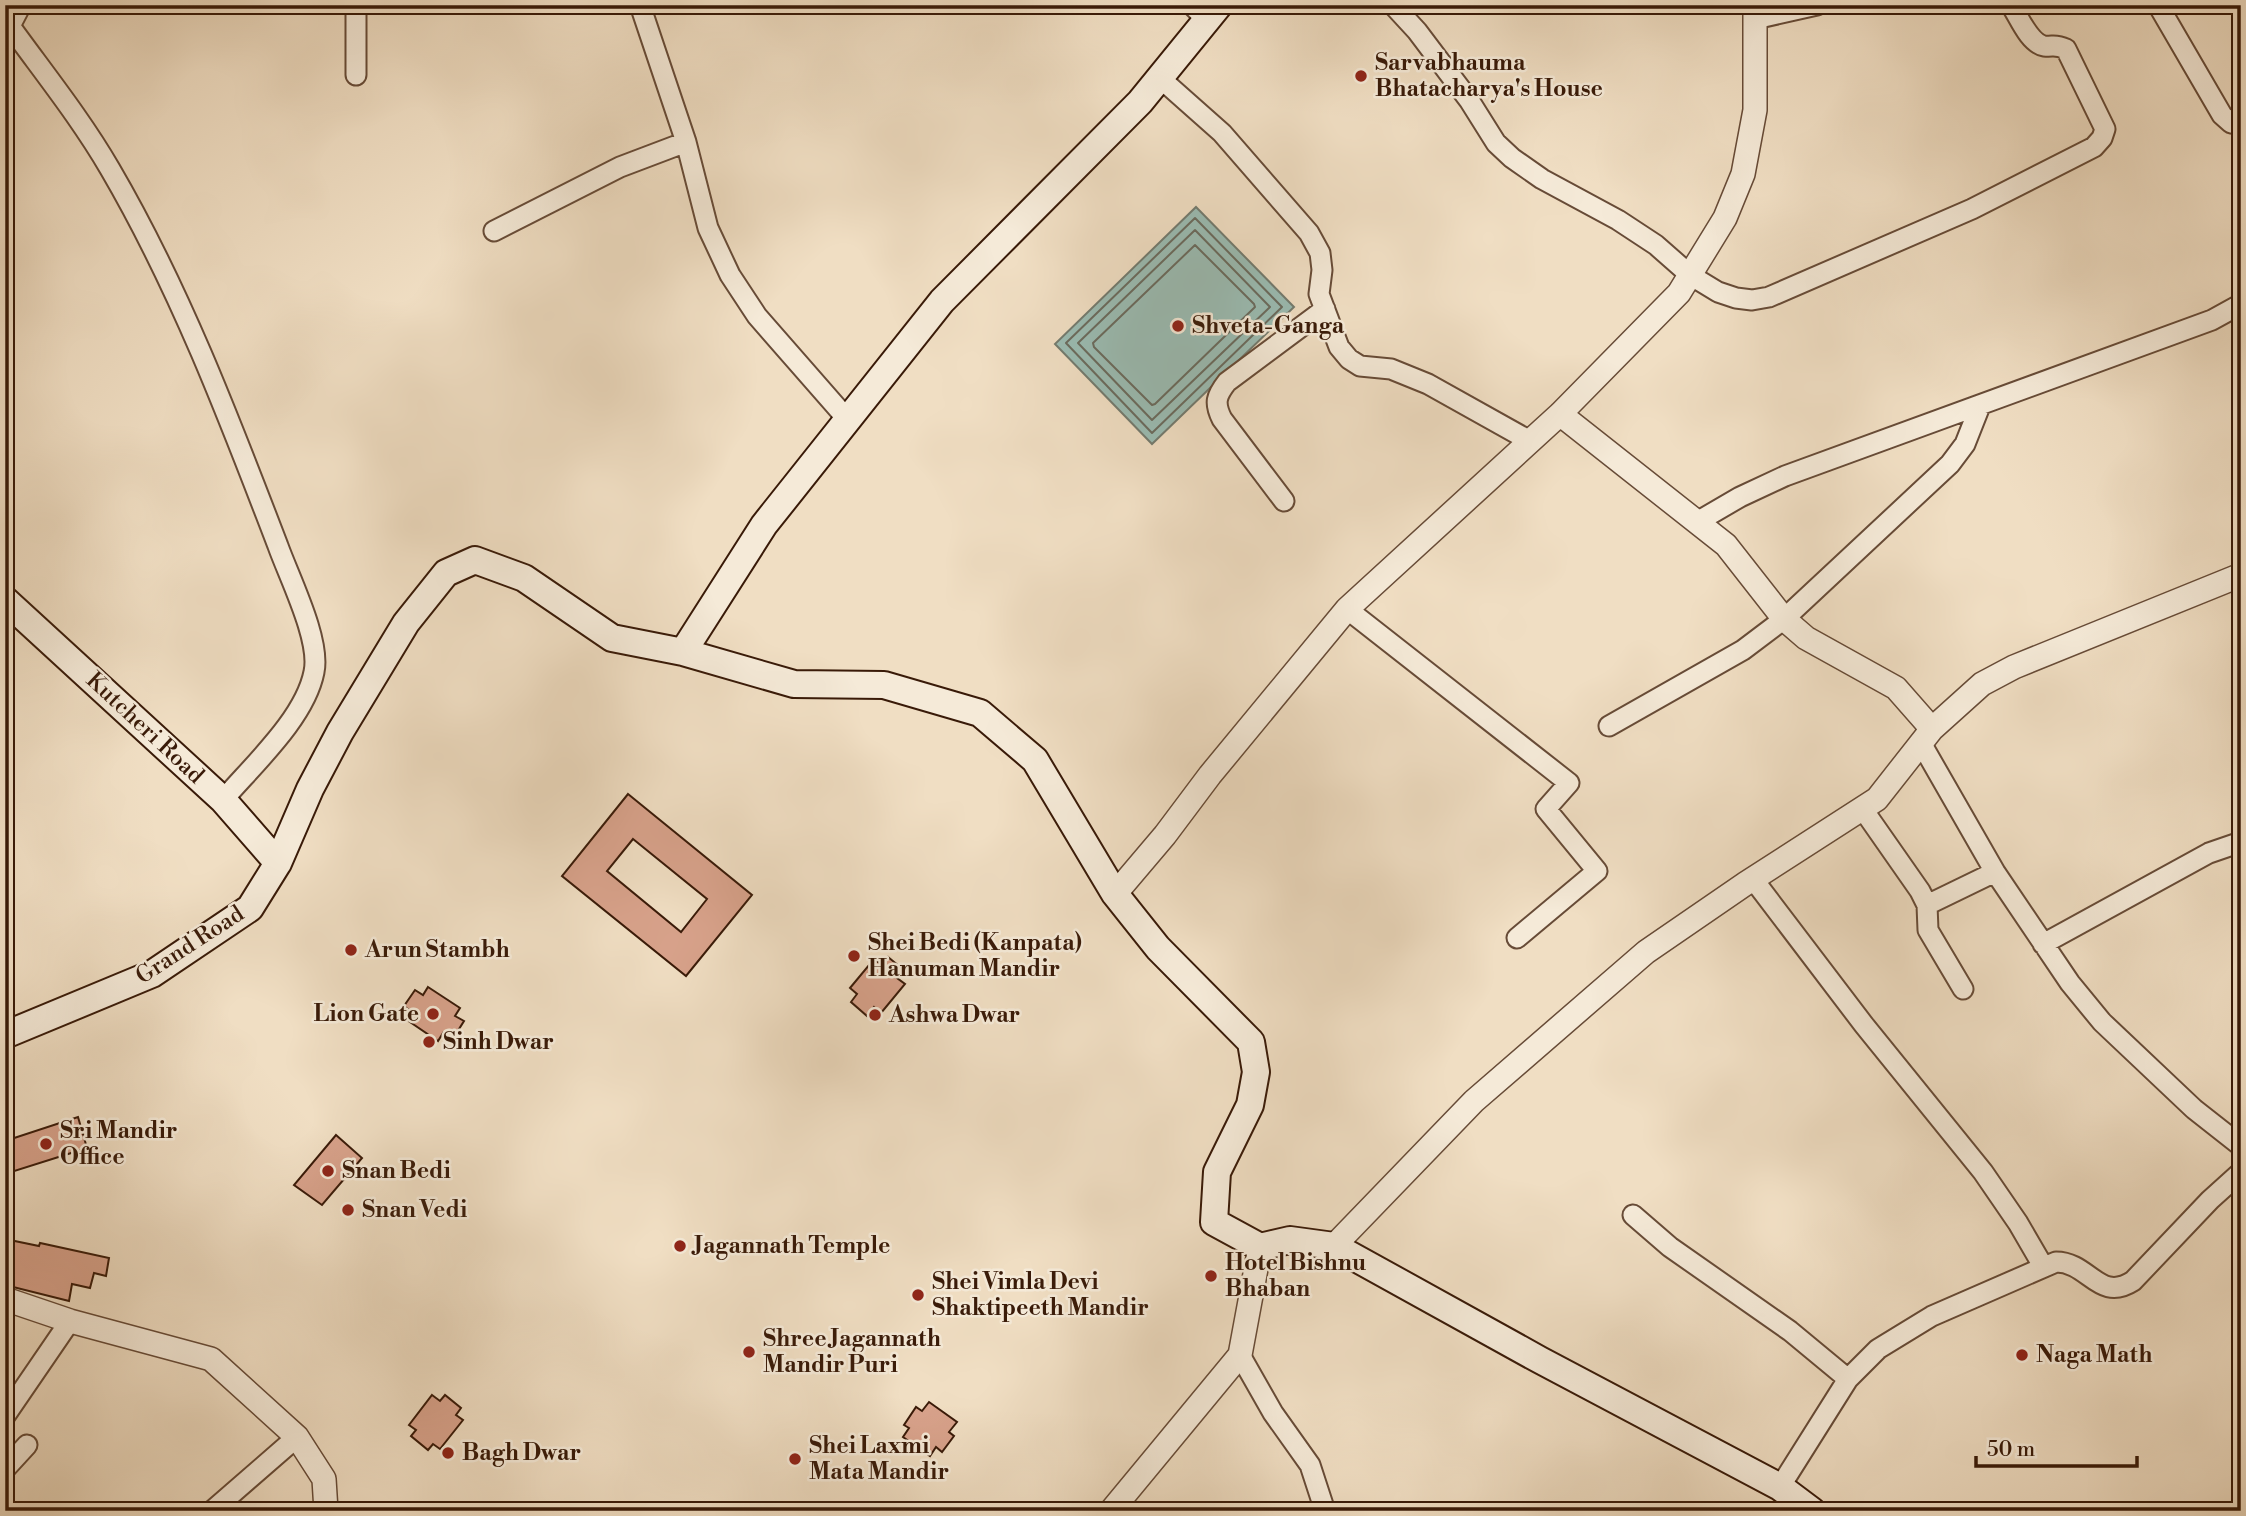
<svg xmlns="http://www.w3.org/2000/svg" width="2246" height="1516" font-family="'Libre Bodoni',serif">
<style>
.water{fill:#9abcb3;stroke:#737b6f;stroke-width:2}
.lines{fill:none;stroke-linecap:round;stroke-linejoin:round}
.shore{stroke:#6a6b5e;stroke-width:2}
.building{fill:#d8a28b;stroke:#391a08;stroke-width:2;fill-rule:evenodd}
.minor-casing{stroke:#674b37;stroke-width:23}
.tertiary-casing{stroke:#674b37;stroke-width:26}
.secondary-casing{stroke:#391a08;stroke-width:30}
.minor{stroke:#f5ead8;stroke-width:19}
.tertiary{stroke:#f5ead8;stroke-width:23}
.secondary{stroke:#f5ead8;stroke-width:26}
.poi-dot{fill:#8f2418;stroke:#f5ead8;stroke-width:2.5}
.labels{text-anchor:middle;dominant-baseline:central;stroke-width:5;stroke-linejoin:round;paint-order:stroke}
.poi-label{font-size:23px;font-weight:bold;fill:#391a08;stroke:#f5ead8;text-anchor:start}
.street-label{font-size:23px;fill:#391a08;stroke:#f5ead8}
</style>
<rect width="100%" height="100%" fill="#f0dec3"/>
<filter id="stains"><feTurbulence type="fractalNoise" baseFrequency=".00286" numOctaves="4"/><feColorMatrix values="0 0 0 0 .2 0 0 0 0 .09 0 0 0 0 .02 0 0 0 .5 -.17"/></filter>
<radialGradient id="worn" r=".72"><stop offset=".6" stop-color="#630" stop-opacity="0"/><stop offset="1" stop-color="#630" stop-opacity=".3"/></radialGradient>
<!-- water -->
<path class="water" d="M1196,207L1294,307L1152,444L1055,344Z"/>
<g class="lines">
<!-- shore -->
<path class="shore" d="M1195,218L1282,307L1152,433L1066,343Z
M1195,230L1270,307L1152,420L1078,343Z
M1195,245L1254,304L1255,307L1155,404L1152,405L1094,347L1093,343Z"/>
</g>
<!-- building -->
<path class="building" d="M628,794L752,895L686,976L562,876ZM633,839L707,899L681,932L607,871Z
M888,957L904,970L897,978L905,984L881,1013L874,1007L867,1016L851,1002L857,994L850,988L874,959L882,965Z
M428,987L460,1008L455,1016L464,1021L452,1040L443,1033L438,1041L407,1020L412,1012L404,1006L415,990L423,995Z
M78,1117L87,1148L5,1174V1141Z
M336,1135L362,1158L322,1205L294,1185Z
M5,1239L39,1246L40,1243L109,1258L106,1276L94,1273L90,1288L72,1284L69,1301L5,1285Z
M432,1395L440,1401L445,1395L461,1408L456,1415L463,1420L440,1449L433,1444L428,1450L411,1436L416,1430L409,1425Z
M929,1402L957,1422L949,1432L954,1436L942,1452L936,1447L930,1456L903,1437L909,1428L904,1425L916,1407L922,1411Z"/>
<g class="lines">
<!-- minor casing -->
<g class="minor-casing">
<path id="minor" d="M356,5V75
M640,5L686,142L708,228L730,275L757,316L848,420
M1192,5L1208,21
M1393,5L1417,31L1469,100L1496,143L1512,158L1542,179L1618,220L1656,245L1690,275L1718,292L1736,298L1752,300L1769,297L1972,209L2094,147L2102,138L2105,129L2066,49C2055,44 2054,47 2044,46C2029,43 2019,17 2011,5
M2158,5L2222,115L2231,123L2241,124
M1755,19L1817,5
M10,26C44,73 81,119 110,169C179,287 229,418 278,546C289,577 321,640 314,672C305,718 253,765 223,800
M5,29L10,26L21,5
M1160,78L1222,133L1309,233L1320,253L1322,270L1319,294L1339,347L1349,359L1360,366L1391,369L1428,384L1530,441
M494,231L620,167L686,142
M1284,501L1222,419C1214,403 1216,396 1227,382L1325,309
M1697,522L1740,497L1785,476L2212,320L2241,304
M1347,609L1569,783L1546,809L1597,871L1517,938
M1609,726L1743,650L1784,619L1950,464L1965,444L1980,406
M1921,743L1995,872L2070,983L2102,1022L2194,1109L2241,1146
M1862,808L1920,891L1927,905L1928,930L1963,989
M1753,879L1864,1025L1983,1172L2018,1223L2043,1266
M1927,905L1995,872
M2043,944L2209,853L2241,842
M1633,1215L1670,1247L1790,1331L1848,1379
M1240,1355L1273,1413L1310,1465L1325,1511
M5,1416L70,1321
M5,1469L27,1445
M1780,1487L1848,1379L1878,1349L1932,1316L2056,1262C2089,1262 2099,1303 2133,1281L2210,1200L2241,1172
M212,1511L297,1437"/>
</g>
<!-- tertiary casing -->
<g class="tertiary-casing">
<path id="tertiary" d="M1560,414L1726,545L1784,619L1806,638L1896,688L1932,729
M1115,894L1165,835L1210,775L1347,609L1560,414L1679,293L1725,218L1743,174L1755,110V5
M1334,1246L1474,1101L1646,952L1745,884L1877,799L1932,729L1982,684L2014,667L2241,575
M5,1299L70,1321L211,1359L297,1437L324,1479L326,1511
M1111,1511L1240,1355L1260,1247"/>
</g>
<!-- secondary casing -->
<g class="secondary-casing">
<path id="secondary" d="M5,600L223,800L278,863
M683,652L764,525L942,301L1140,102L1219,5
M5,1035L152,974L250,908L278,863L310,789L340,732L406,623L446,573L475,560L524,578L612,638L683,652L794,684L884,685L980,713L1035,760L1115,894L1158,948L1251,1042L1256,1072L1250,1105L1217,1172L1214,1222L1260,1247L1290,1240L1334,1246L1540,1360L1780,1487L1812,1511"/>
</g>
<!-- minor -->
<use href="#minor" class="minor"/>
<!-- tertiary -->
<use href="#tertiary" class="tertiary"/>
<!-- secondary -->
<use href="#secondary" class="secondary"/>
</g>
<!-- markers -->
<g class="poi-dot">
<circle cx="1361" cy="76" r="7"/>
<circle cx="1178" cy="326" r="7"/>
<circle cx="351" cy="950" r="7"/>
<circle cx="854" cy="956" r="7"/>
<circle cx="433" cy="1014" r="7"/>
<circle cx="875" cy="1015" r="7"/>
<circle cx="429" cy="1042" r="7"/>
<circle cx="46" cy="1144" r="7"/>
<circle cx="328" cy="1171" r="7"/>
<circle cx="348" cy="1210" r="7"/>
<circle cx="680" cy="1246" r="7"/>
<circle cx="1211" cy="1276" r="7"/>
<circle cx="918" cy="1295" r="7"/>
<circle cx="749" cy="1352" r="7"/>
<circle cx="2022" cy="1355" r="7"/>
<circle cx="448" cy="1453" r="7"/>
<circle cx="795" cy="1459" r="7"/>
</g>
<g class="labels">
<!-- poi labels -->
<g class="poi-label">
<text x="1375" y="63">Sarvabhauma<tspan x="1375" dy="26">Bhatacharya's House</tspan></text>
<text x="1192" y="326">Shveta-Ganga</text>
<text x="868" y="943">Shei Bedi (Kanpata)<tspan x="868" dy="26">Hanuman Mandir</tspan></text>
<text x="365" y="950">Arun Stambh</text>
<text x="419" y="1014" text-anchor="end">Lion Gate</text>
<text x="889" y="1015">Ashwa Dwar</text>
<text x="443" y="1042">Sinh Dwar</text>
<text x="60" y="1131">Sri Mandir<tspan x="60" dy="26">Office</tspan></text>
<text x="342" y="1171">Snan Bedi</text>
<text x="362" y="1210">Snan Vedi</text>
<text x="694" y="1246">Jagannath Temple</text>
<text x="1225" y="1263">Hotel Bishnu<tspan x="1225" dy="26">Bhaban</tspan></text>
<text x="932" y="1282">Shei Vimla Devi<tspan x="932" dy="26">Shaktipeeth Mandir</tspan></text>
<text x="763" y="1339">Shree Jagannath<tspan x="763" dy="26">Mandir Puri</tspan></text>
<text x="2036" y="1355">Naga Math</text>
<text x="809" y="1446">Shei Laxmi<tspan x="809" dy="26">Mata Mandir</tspan></text>
<text x="462" y="1453">Bagh Dwar</text>
</g>
<!-- street labels -->
<g class="street-label">
<text transform="translate(145 728) rotate(43)">Kutcheri Road</text>
<text transform="translate(190 945) rotate(-33)">Grand Road</text>
</g>
</g>
<!-- margin -->
<rect width="2246" height="1516" fill="none" stroke="#f0dec3" stroke-width="28"/>
<rect x="7" y="7" width="2232" height="1502" fill="none" stroke="#391a08" stroke-width="3.5"/>
<rect x="14" y="14" width="2218" height="1488" fill="none" stroke="#391a08" stroke-width="2"/>
<!-- scale -->
<path d="M1976 1456v10h161v-10" fill="none" stroke="#391a08" stroke-width="3.5"/>
<text x="1987" y="1456" font-size="21" fill="#391a08" stroke="#f5ead8" stroke-width="5" paint-order="stroke">50 m</text>
<rect width="100%" height="100%" filter="url(#stains)"/>
<rect width="100%" height="100%" fill="url(#worn)"/>
</svg>
